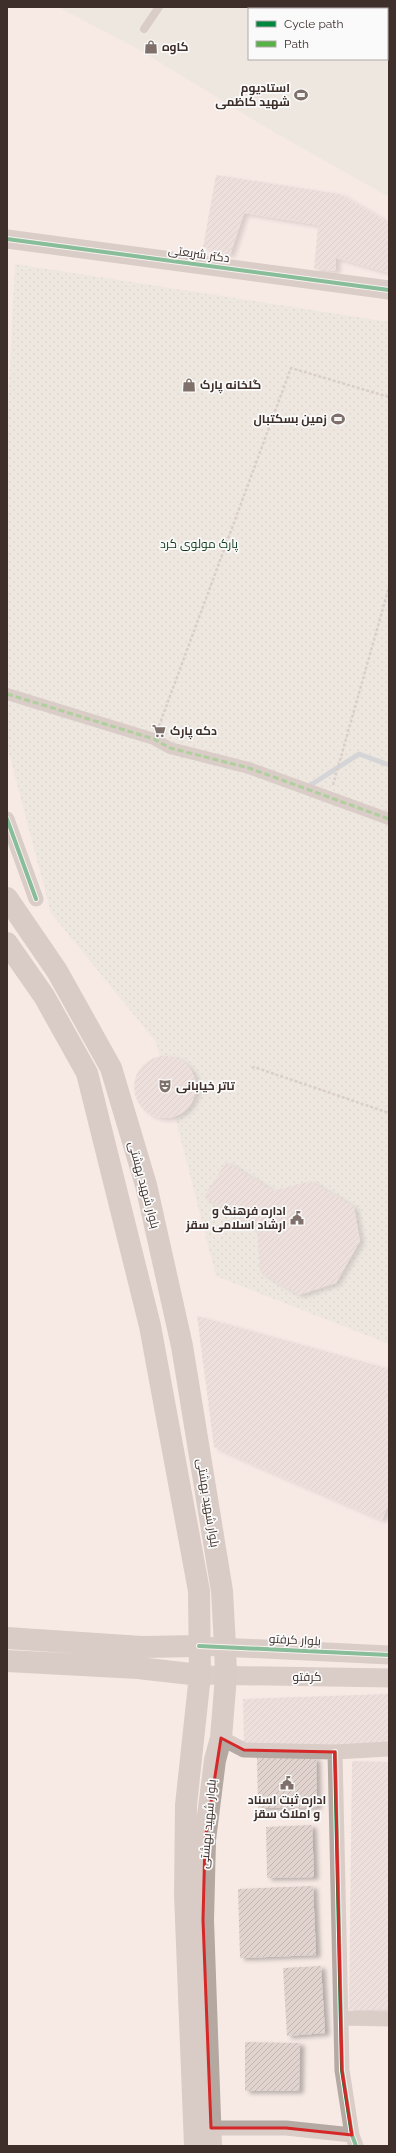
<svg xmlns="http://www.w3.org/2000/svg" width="396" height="2153" font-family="Raleway,Cairo,sans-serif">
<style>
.green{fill:url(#green-dots)}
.pitch{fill:#e2e5da;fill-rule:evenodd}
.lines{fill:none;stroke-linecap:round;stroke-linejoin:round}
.stream{stroke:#abbcc8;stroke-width:5}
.building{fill:url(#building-hatch);filter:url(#shadow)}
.path{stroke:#b7ada8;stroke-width:2.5;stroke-dasharray:3 2;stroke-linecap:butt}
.service{stroke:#b5a9a3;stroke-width:8}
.pedestrian{stroke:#b5a9a3;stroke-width:12}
.minor{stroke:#b5a9a3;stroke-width:15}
.tertiary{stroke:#b5a9a3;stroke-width:19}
.secondary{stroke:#b4a8a1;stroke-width:22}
.quiet{stroke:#57b246;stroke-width:3;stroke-dasharray:6 3;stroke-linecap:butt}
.cycleway-casing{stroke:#fafafa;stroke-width:6}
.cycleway{stroke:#00873e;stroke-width:4}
.marked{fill:none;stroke:#d62828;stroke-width:3;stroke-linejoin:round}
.labels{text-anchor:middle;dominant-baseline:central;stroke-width:3.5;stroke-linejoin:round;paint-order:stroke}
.poi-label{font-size:12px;font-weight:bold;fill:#3e2f2a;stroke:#fafafa;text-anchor:start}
.street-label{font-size:12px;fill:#3e2f2a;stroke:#fafafa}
.park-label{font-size:12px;fill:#0e3817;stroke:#fafafa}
</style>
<defs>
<pattern id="green-dots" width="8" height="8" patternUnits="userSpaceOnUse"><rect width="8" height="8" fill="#e2e5da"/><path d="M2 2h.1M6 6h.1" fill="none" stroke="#c3c5bb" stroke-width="1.8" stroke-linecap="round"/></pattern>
<pattern id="building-hatch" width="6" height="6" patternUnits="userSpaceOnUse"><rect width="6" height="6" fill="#e1d3ce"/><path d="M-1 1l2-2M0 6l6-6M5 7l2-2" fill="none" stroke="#c2b5b1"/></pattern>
<filter id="shadow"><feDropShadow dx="4.5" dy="2.5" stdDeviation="2" flood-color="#0004"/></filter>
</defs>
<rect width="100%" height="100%" fill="#f7eae5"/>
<!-- green -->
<path class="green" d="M15,264L389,322V1344L216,1276L156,1042L51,913L7,746V429Z"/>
<!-- pitch -->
<path class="pitch" d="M58,7H389V197L272,131L138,49ZM249,9H387V59H249Z"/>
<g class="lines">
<!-- stream -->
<path class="stream" d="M306,788L359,754L389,765"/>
</g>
<!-- building -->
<path class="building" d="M216,175L339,194L389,223V273L336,258V271L314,269L318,225L244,213L230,255L203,247Z
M134 1087a31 31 0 1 1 62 0a31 31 0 1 1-62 0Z
M226,1162L273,1191L310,1181L354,1207L360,1241L336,1283L299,1295L260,1272L257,1230L204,1197Z
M197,1316L389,1369V1503L382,1520L214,1447Z
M389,1694V1745L244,1750L243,1699Z
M257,1758H316L317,1807L258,1808Z
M352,1761L389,1762V2009L349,2010Z
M312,1825L314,1877L267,1878L266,1827Z
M313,1886L316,1955L240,1958L238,1889Z
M321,1966L325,2033L287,2036L283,1968Z
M245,2042L300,2043L299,2091H245Z"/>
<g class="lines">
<!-- path -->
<path class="path" d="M159,726L291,368L389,397
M333,785L389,587
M252,1068L254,1067L389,1113"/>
<!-- service -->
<path class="service" d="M254,7L256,9
M144,29L159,7"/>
<!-- pedestrian -->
<path class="pedestrian" d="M7,694L154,739L170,748L249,768L389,819"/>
<!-- minor -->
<path class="minor" d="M7,819L36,899
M221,1738L244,1750L335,1752L389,1749
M335,1752L342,2070L352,2135L356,2146
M341,2018L389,2019
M211,2128H286L352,2135"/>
<!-- tertiary -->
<path class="tertiary" d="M7,239L389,290
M199,1646L389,1655
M200,1675L389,1678"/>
<!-- secondary -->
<path class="secondary" d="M7,898L57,971L111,1068L146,1185L182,1346L222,1591L225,1646L226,1676L221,1738L215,1760L205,1840L203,1920L211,2146
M7,943L44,996L87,1073L150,1326L199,1591L200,1675L186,1805L185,1894L195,2146
M7,1638L142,1647L199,1646
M7,1661L138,1668L200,1675"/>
<!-- quiet -->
<path class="quiet" d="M7,694L154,739L170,748L249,768L389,819"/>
<!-- cycleway casing -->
<g class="cycleway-casing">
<path id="cycleway" d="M7,239L389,290
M7,819L36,899
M199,1646L389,1655
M335,1752L342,2070L352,2135L356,2146"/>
</g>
<!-- cycleway -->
<use href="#cycleway" class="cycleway"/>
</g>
<!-- marked area -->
<path d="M0 0H396V2153H0ZM221,1738L244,1750L335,1752L342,2070L352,2135L286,2128H211L203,1920L205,1840Z" fill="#f7eae5" fill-opacity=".55" fill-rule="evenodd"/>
<path class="marked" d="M221,1738L244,1750L335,1752L342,2070L352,2135L286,2128H211L203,1920L205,1840Z"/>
<!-- icons -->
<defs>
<g id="shop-bare" transform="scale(1.08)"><path d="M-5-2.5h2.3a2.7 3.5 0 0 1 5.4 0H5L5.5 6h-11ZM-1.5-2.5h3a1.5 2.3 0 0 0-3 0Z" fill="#7f706b" stroke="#fafafa" stroke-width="2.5" paint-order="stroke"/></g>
<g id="stadium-bare" transform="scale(1.08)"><path d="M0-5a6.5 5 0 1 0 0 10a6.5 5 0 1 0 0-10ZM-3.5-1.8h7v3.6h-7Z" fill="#7f706b" stroke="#fafafa" stroke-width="2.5" paint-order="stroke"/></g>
<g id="supermarket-bare" transform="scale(1.08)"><path d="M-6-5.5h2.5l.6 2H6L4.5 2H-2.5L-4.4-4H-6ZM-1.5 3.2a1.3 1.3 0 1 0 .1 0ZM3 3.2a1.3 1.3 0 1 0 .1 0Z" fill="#7f706b" stroke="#fafafa" stroke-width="2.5" paint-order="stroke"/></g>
<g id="theatre-bare" transform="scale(1.08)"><path d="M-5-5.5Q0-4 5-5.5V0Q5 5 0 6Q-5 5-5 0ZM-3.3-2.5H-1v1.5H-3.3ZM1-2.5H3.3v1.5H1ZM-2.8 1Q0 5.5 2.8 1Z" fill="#7f706b" stroke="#fafafa" stroke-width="2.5" paint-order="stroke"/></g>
<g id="civic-bare" transform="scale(1.08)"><path d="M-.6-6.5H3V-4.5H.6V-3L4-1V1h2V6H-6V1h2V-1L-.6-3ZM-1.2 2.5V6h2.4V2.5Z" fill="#7f706b" stroke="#fafafa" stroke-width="2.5" paint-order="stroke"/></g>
</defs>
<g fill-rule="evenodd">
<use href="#shop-bare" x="151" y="47"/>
<use href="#stadium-bare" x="301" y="95"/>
<use href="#shop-bare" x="189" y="385"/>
<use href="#stadium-bare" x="338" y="419"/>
<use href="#supermarket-bare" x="159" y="731"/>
<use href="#theatre-bare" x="165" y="1086"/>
<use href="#civic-bare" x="297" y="1218"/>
<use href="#civic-bare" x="287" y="1783"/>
</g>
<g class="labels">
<!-- poi labels -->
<g class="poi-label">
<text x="162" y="47">کاوه</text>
<text x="290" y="88" text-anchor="end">استادیوم<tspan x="290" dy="14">شهید کاظمی</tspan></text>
<text x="200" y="385">گلخانه پارک</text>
<text x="327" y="419" text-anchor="end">زمین بسکتبال</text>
<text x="170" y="731">دکه پارک</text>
<text x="176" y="1086">تاتر خیابانی</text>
<text x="286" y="1211" text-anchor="end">اداره فرهنگ و<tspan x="286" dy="14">ارشاد اسلامی سقز</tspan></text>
<text x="287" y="1800" text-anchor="middle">اداره ثبت اسناد<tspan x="287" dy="14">و املاک سقز</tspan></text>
</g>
<!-- street labels -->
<g class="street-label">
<text transform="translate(199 254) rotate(8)">دکتر شریعتی</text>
<text transform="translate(144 1185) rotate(75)">بلوار شهید بهشتی</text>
<text transform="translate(208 1503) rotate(81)">بلوار شهید بهشتی</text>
<text transform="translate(295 1640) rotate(3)">بلوار کرفتو</text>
<text x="307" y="1677">کرفتو</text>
<text transform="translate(208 1824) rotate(-85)">بلوار شهید بهشتی</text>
</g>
<!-- park labels -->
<g class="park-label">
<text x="199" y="544">پارک مولوی کرد</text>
</g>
</g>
<!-- border -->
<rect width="396" height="2153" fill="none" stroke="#3e2f2a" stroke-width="16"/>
<!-- legend -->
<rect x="248" y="8" width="140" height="52" fill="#fafafa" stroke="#afa9a7"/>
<rect x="256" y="21" width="20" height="6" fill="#00873e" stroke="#afa9a7"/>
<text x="284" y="28" font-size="12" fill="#3e2f2a">Cycle path</text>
<rect x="256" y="41" width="20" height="6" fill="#57b246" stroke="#afa9a7"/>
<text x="284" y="48" font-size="12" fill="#3e2f2a">Path</text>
</svg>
